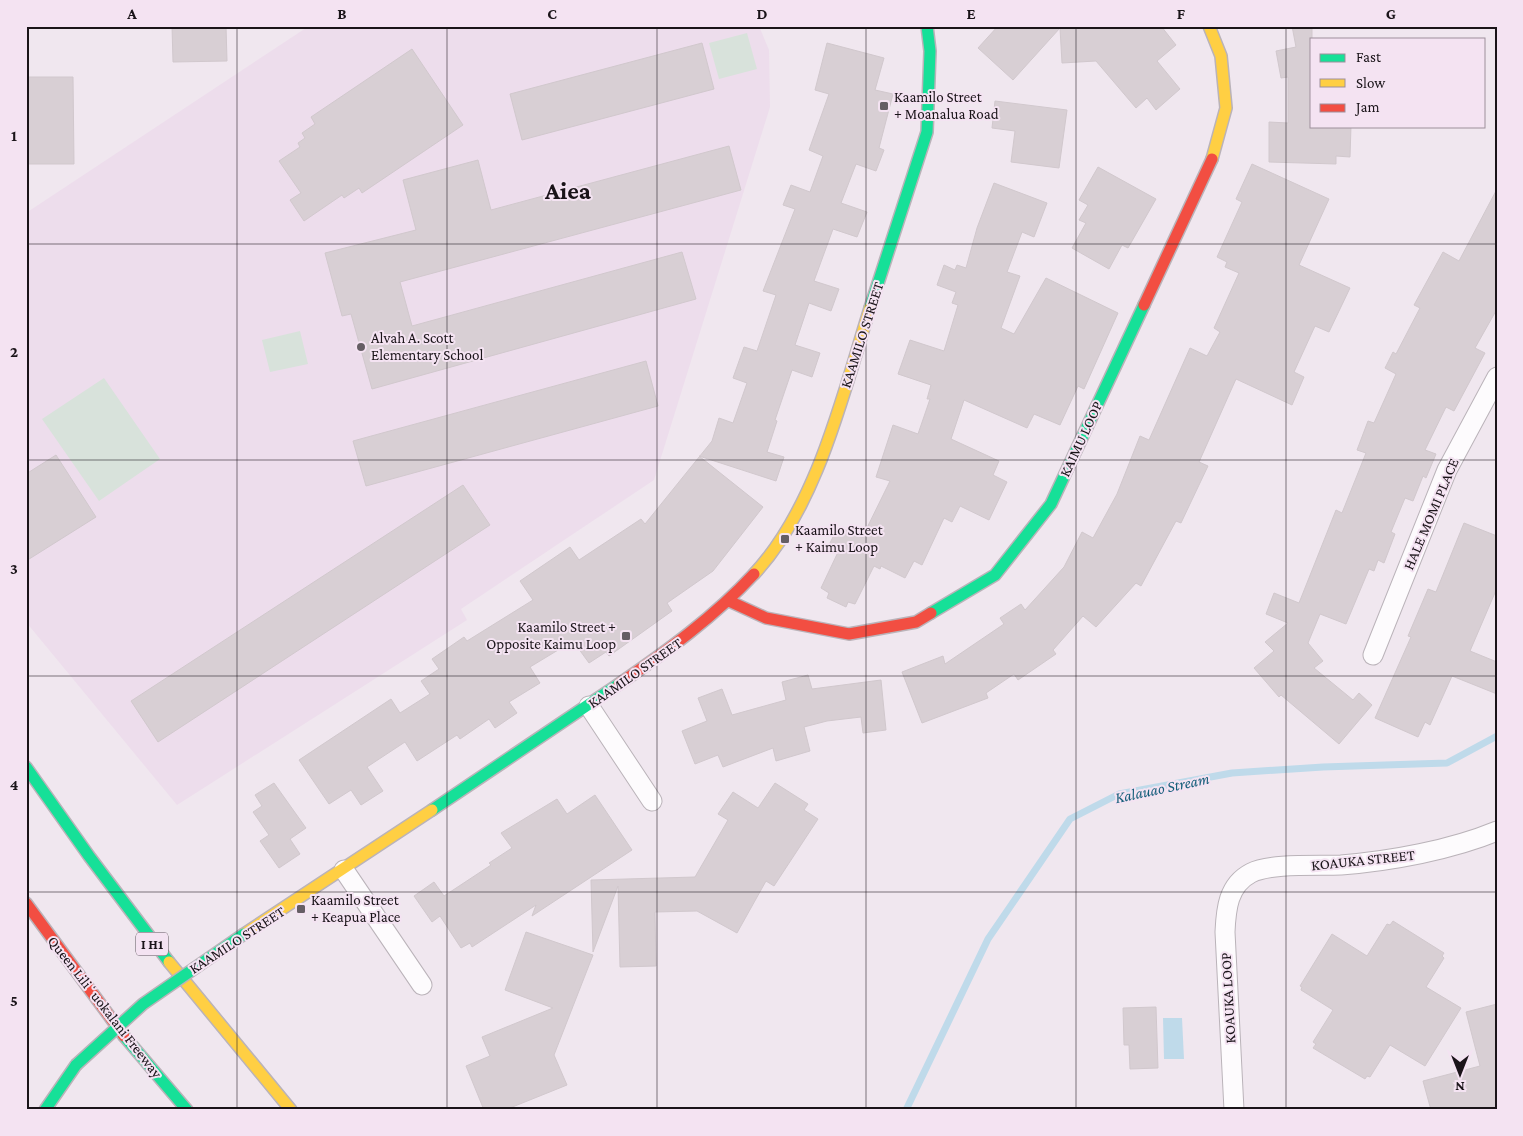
<svg xmlns="http://www.w3.org/2000/svg" width="1523" height="1136" font-family="'Crimson Pro',serif">
<style>
.built{fill:#edddec}
.green{fill:#d8e2db}
.water{fill:#bfdaea}
.lines{fill:none;stroke-linecap:round;stroke-linejoin:round}
.stream{stroke:#bfdaea;stroke-width:7}
.building{fill:#d8cfd4;stroke:#d1c8cd}
.street-casing{stroke:#bab3b9;stroke-width:21}
.fast-casing{stroke:#bab3b9;stroke-width:14}
.slow-casing{stroke:#bab3b9;stroke-width:14}
.jam-casing{stroke:#bab3b9;stroke-width:14}
.street{stroke:#fdfbfd;stroke-width:19}
.fast{stroke:#16e098;stroke-width:11}
.slow{stroke:#ffcf43;stroke-width:11}
.jam{stroke:#f24e42;stroke-width:11}
.fast-bridge-casing{stroke:#bab3b9;stroke-width:14;stroke-linecap:butt}
.fast-bridge{stroke:#16e098;stroke-width:11}
.grid{fill:none;stroke:#1a1419;stroke-width:1;stroke-opacity:0.55}
.poi-dot{fill:#655e64;stroke:#f4e3f2;stroke-width:2}
.labels{text-anchor:middle;dominant-baseline:central;stroke-width:4;stroke-linejoin:round;paint-order:stroke}
.shield{fill:#f4e3f2;stroke:#5b525a;stroke-width:1}
.shield-label{font-size:14px;font-weight:bold;fill:#1a1419}
.poi-label{font-size:15px;fill:#1a1419;stroke:#f4e3f2;text-anchor:start}
.street-label{font-size:15px;fill:#1a1419;stroke:#f4e3f2}
.water-label{font-size:16px;font-style:italic;fill:#145e7a;stroke:#f4e3f2}
.town-label{font-size:25px;font-weight:bold;fill:#1a1419;stroke:#f4e3f2}
.neatline{fill:none;stroke:#1a1419;stroke-width:2}
.grid-label{font-size:16px;text-anchor:middle;font-weight:bold;fill:#1a1419}
</style>
<rect width="100%" height="100%" fill="#f0e7ef"/>
<!-- built -->
<path class="built" d="M309,26H759L769,50L770,107L654,480L461,609L467,620L177,805L26,622V213Z"/>
<!-- green -->
<path class="green" d="M747,33L757,69L719,79L709,43Z
M300,331L308,364L270,372L262,340Z
M104,378L160,459L99,501L42,419Z"/>
<!-- water -->
<path class="water" d="M1163,1018H1182L1184,1059H1164Z"/>
<g class="lines">
<!-- stream -->
<path class="stream" d="M906,1110L988,939L1070,819L1119,794L1232,773L1323,767L1447,763L1497,736"/>
</g>
<!-- building -->
<path class="building" d="M172,26H226L227,61L173,62Z
M998,26H1161L1176,45L1157,61L1180,89L1156,110L1147,98L1136,108L1096,61L1062,63L1060,28L1013,80L978,48Z
M1292,26H1312V126H1351L1350,157L1336,156V164L1269,162V122L1288,123V77L1281,78L1276,51L1296,47Z
M702,43L714,89L522,140L510,94Z
M827,43L884,58L875,90L893,94L879,148L884,150L876,171L856,164L841,203L867,212L857,237L833,229L814,281L839,289L831,311L809,303L795,345L820,353L812,377L792,370L775,420L777,421L767,452L784,457L776,481L699,456L763,507L713,571L667,603L672,611L609,656L606,652L589,663L573,641L530,667L540,683L509,702L517,713L495,728L489,719L460,739L457,735L417,761L405,742L367,767L383,791L361,805L351,790L329,804L299,760L391,699L400,713L430,694L421,681L439,669L432,659L464,637L467,641L533,600L520,581L570,547L579,560L641,519L645,524L712,441L719,418L733,423L747,383L733,378L744,347L757,351L776,295L763,291L795,209L783,205L791,185L810,192L823,156L809,150L829,94L815,90Z
M412,49L463,125L362,193L359,188L344,198L342,195L304,221L290,200L301,193L279,161L300,147L298,143L305,138L302,133L315,124L311,117Z
M26,77H73L74,164H26Z
M995,101L1067,110L1059,168L1011,162L1015,131L992,128Z
M729,146L741,190L400,282L412,326L682,252L696,299L372,389L351,314L342,316L325,253L416,230L403,180L478,160L491,210Z
M1252,164L1329,199L1299,265L1350,288L1329,332L1315,326L1294,372L1304,377L1292,405L1236,379L1199,462L1208,466L1181,523L1176,521L1141,586L1136,583L1096,627L1083,616L1053,650L1056,654L1018,680L1014,674L986,693L988,698L922,723L902,672L943,656L945,664L1004,624L1000,618L1021,604L1025,610L1064,567L1082,532L1093,538L1117,494L1140,436L1149,440L1190,348L1207,356L1220,332L1214,328L1239,273L1225,267L1227,262L1217,257L1242,202L1236,199Z
M1098,167L1156,199L1128,248L1122,245L1109,269L1072,248L1086,223L1079,220L1088,205L1079,200Z
M994,183L1047,203L1034,237L1022,232L1007,272L1020,276L1001,328L1014,334L1046,278L1118,313L1084,389L1078,386L1060,425L1034,414L1027,428L964,400L951,439L999,461L993,475L1007,482L989,520L960,506L952,522L944,518L922,565L914,561L905,578L881,566L880,569L874,566L855,604L848,602L846,607L827,598L829,593L821,588L839,550L829,545L837,529L843,532L844,529L862,538L890,481L876,477L893,425L918,434L930,399H927L931,385L898,374L910,340L944,351L958,305L952,303L956,292L937,285L944,265L955,270L957,265L966,268L977,228Z
M1497,189V309L1475,348L1485,353L1454,411L1446,407L1425,450L1436,454L1426,478L1423,476L1413,501L1405,498L1391,532L1395,534L1384,563L1378,560L1374,571L1369,569L1346,624L1320,614L1308,643L1323,661L1314,668L1353,700L1359,693L1372,705L1339,744L1281,695L1279,697L1254,668L1274,651L1265,642L1288,623L1266,614L1274,593L1299,603L1336,510L1342,513L1366,453L1357,450L1368,421L1374,423L1396,374L1385,368L1393,352L1396,354L1420,308L1414,305L1443,252L1459,261Z
M646,361L658,406L366,486L353,441Z
M56,455L96,517L26,561V474Z
M463,485L490,525L158,742L131,701Z
M1464,523L1497,536V588L1470,651L1497,662V694L1452,676L1430,725L1425,722L1418,737L1375,718L1411,637L1408,636L1428,589L1436,592Z
M808,675L812,689L881,680L886,730L863,733L861,717L827,721L804,727L810,751L776,761L773,748L723,767L718,755L695,764L682,731L707,721L698,698L722,689L732,715L786,700L782,682Z
M274,783L306,828L290,839L300,854L279,868L260,841L269,835L253,812L262,806L255,795Z
M775,783L808,804L804,810L818,819L774,886L766,881L737,933L697,911L655,912L656,966L620,967L618,886L593,952L591,880L695,877L728,820L718,814L733,792L758,808Z
M595,795L632,850L532,916L536,905L472,947L470,943L461,948L440,916L432,922L414,896L434,882L444,896L491,865L489,863L512,848L501,833L557,799L567,814Z
M1393,921L1444,953L1442,956L1444,958L1426,987L1461,1008L1425,1066L1390,1045L1370,1077L1367,1076L1365,1079L1313,1048L1316,1044L1313,1042L1333,1010L1301,990L1302,987L1300,986L1332,934L1367,956L1387,924L1390,925Z
M526,932L593,955L554,1055L567,1085L505,1110H484L466,1066L490,1056L482,1037L553,1008L505,990Z
M1497,1004V1110H1431L1423,1081L1480,1066L1466,1012Z
M1156,1007L1158,1068L1130,1069L1129,1045H1124L1123,1008Z"/>
<g class="lines">
<!-- street casing -->
<g class="street-casing">
<path id="street" d="M1373,655L1447,470L1497,377
M589,706L652,801
M344,870L422,985
M1234,1110L1225,932C1226,909 1228,885 1251,873C1270,863 1318,866 1341,865C1391,861 1451,850 1497,831"/>
</g>
<!-- fast casing -->
<g class="fast-casing">
<path id="fast" d="M870,308L927,132L930,51L927,26
M931,613L995,575L1051,504L1144,305
M26,767L89,856L169,962
M432,810L619,684
M124,1036L187,1110
M45,1110L76,1065"/>
</g>
<!-- slow casing -->
<g class="slow-casing">
<path id="slow" d="M1209,26L1221,56L1226,108L1212,159
M754,574C817,507 843,394 870,308
M244,934L432,810
M169,962L291,1110"/>
</g>
<!-- jam casing -->
<g class="jam-casing">
<path id="jam" d="M1144,305L1212,159
M729,601L766,618L849,634L916,622L931,613
M619,684C667,651 714,617 754,574
M26,903L124,1036"/>
</g>
<!-- street -->
<use href="#street" class="street"/>
<!-- fast -->
<use href="#fast" class="fast"/>
<!-- slow -->
<use href="#slow" class="slow"/>
<!-- jam -->
<use href="#jam" class="jam"/>
<!-- fast-bridge casing -->
<g class="fast-bridge-casing">
<path id="fast-bridge" d="M76,1065L143,1004L244,934"/>
</g>
<!-- fast-bridge -->
<use href="#fast-bridge" class="fast-bridge"/>
</g>
<!-- grid -->
<path class="grid" d="M237,26V1110M447,26V1110M657,26V1110M866,26V1110M1076,26V1110M1286,26V1110M26,244H1497M26,460H1497M26,676H1497M26,892H1497"/>
<!-- markers -->
<g class="poi-dot">
<rect x="879" y="101" width="10" height="10" rx="2.5"/>
<circle cx="361" cy="347" r="5"/>
<rect x="780" y="534" width="10" height="10" rx="2.5"/>
<rect x="621" y="631" width="10" height="10" rx="2.5"/>
<rect x="296" y="904" width="10" height="10" rx="2.5"/>
</g>
<g class="labels">
<!-- shield labels -->
<rect class="shield" x="136" y="932.5" width="32" height="23" rx="4"/>
<g class="shield-label">
<text x="152" y="944">I H1</text>
</g>
<!-- poi labels -->
<g class="poi-label">
<text x="894" y="97">Kaamilo Street<tspan x="894" dy="17">+ Moanalua Road</tspan></text>
<text x="371" y="338">Alvah A. Scott<tspan x="371" dy="17">Elementary School</tspan></text>
<text x="795" y="530">Kaamilo Street<tspan x="795" dy="17">+ Kaimu Loop</tspan></text>
<text x="616" y="627" text-anchor="end">Kaamilo Street +<tspan x="616" dy="17">Opposite Kaimu Loop</tspan></text>
<text x="311" y="900">Kaamilo Street<tspan x="311" dy="17">+ Keapua Place</tspan></text>
</g>
<!-- street labels -->
<g class="street-label">
<text transform="translate(862 335) rotate(-72)">KAAMILO STREET</text>
<text transform="translate(1081 439) rotate(-65)">KAIMU LOOP</text>
<text transform="translate(1431 514) rotate(-67)">HALE MOMI PLACE</text>
<text transform="translate(635 673) rotate(-35)">KAAMILO STREET</text>
<text transform="translate(1363 860) rotate(-6)">KOAUKA STREET</text>
<text transform="translate(237 940) rotate(-33)">KAAMILO STREET</text>
<text transform="translate(1228 998) rotate(-93)">KOAUKA LOOP</text>
<text transform="translate(105 1007) rotate(52)">Queen Liliʻuokalani Freeway</text>
</g>
<!-- water labels -->
<g class="water-label">
<text transform="translate(1162 788) rotate(-12)">Kalauao Stream</text>
</g>
<!-- town labels -->
<g class="town-label">
<text x="568" y="190">Aiea</text>
</g>
</g>
<!-- border -->
<rect width="1523" height="1136" fill="none" stroke="#f4e3f2" stroke-width="55"/>
<!-- legend -->
<rect x="1310" y="38" width="175" height="90" fill="#f4e3f2" stroke="#9d909b"/>
<rect x="1320" y="54" width="25" height="8" fill="#16e098" stroke="#9d909b"/>
<text x="1356" y="62" font-size="15" fill="#1a1419">Fast</text>
<rect x="1320" y="79" width="25" height="8" fill="#ffcf43" stroke="#9d909b"/>
<text x="1356" y="88" font-size="15" fill="#1a1419">Slow</text>
<rect x="1320" y="104" width="25" height="8" fill="#f24e42" stroke="#9d909b"/>
<text x="1356" y="112" font-size="15" fill="#1a1419">Jam</text>
<!-- north arrow -->
<g transform="translate(1460 1074) rotate(180)" stroke="#f4e3f2" stroke-width="4" paint-order="stroke">
<path d="M0-4L9 19L0 12L-9 19Z" fill="#1a1419"/>
<text y="-8" font-size="14" font-weight="bold" text-anchor="middle" fill="#1a1419">N</text>
</g>
<rect x="28" y="28" width="1468" height="1080" class="neatline"/>
<g class="grid-label">
<text x="132" y="19">A</text>
<text x="342" y="19">B</text>
<text x="552" y="19">C</text>
<text x="762" y="19">D</text>
<text x="971" y="19">E</text>
<text x="1181" y="19">F</text>
<text x="1391" y="19">G</text>
<text x="14" y="141">1</text>
<text x="14" y="357">2</text>
<text x="14" y="574">3</text>
<text x="14" y="790">4</text>
<text x="14" y="1006">5</text>
</g>
</svg>
